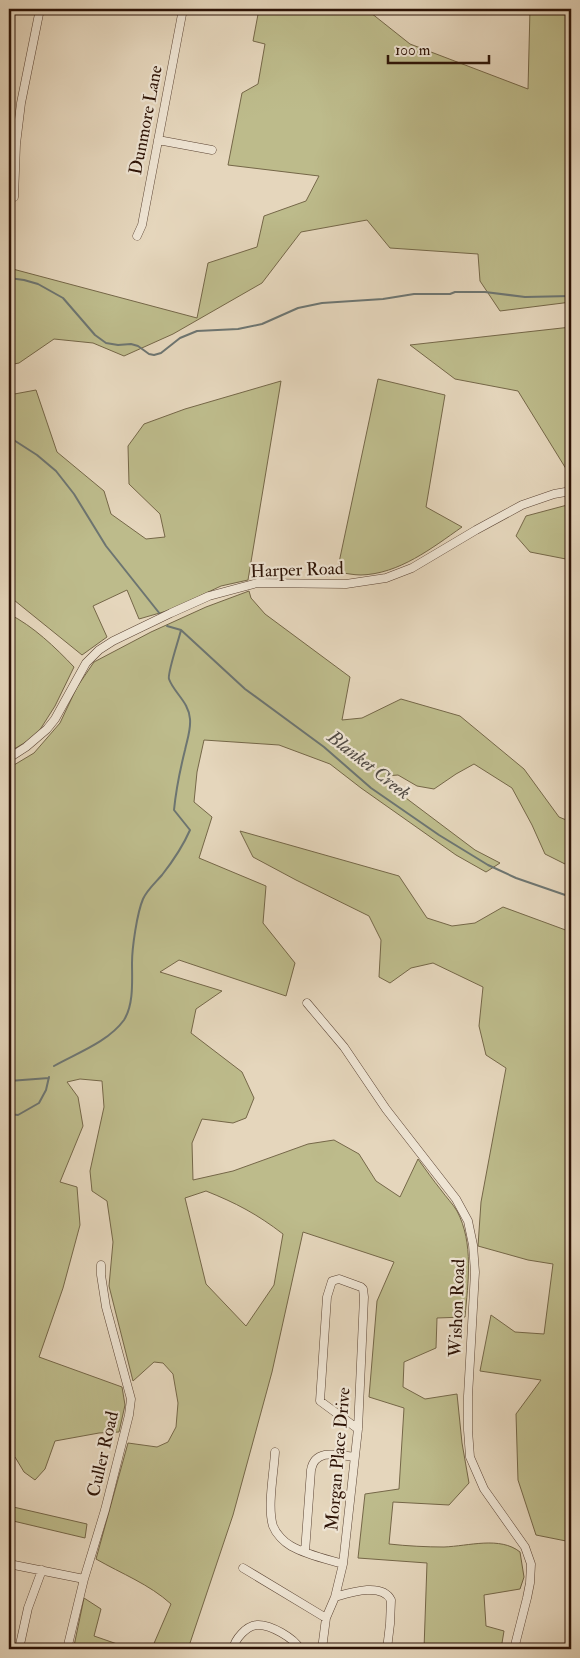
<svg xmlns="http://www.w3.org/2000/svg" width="580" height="1658" font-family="'IM FELL Double Pica',serif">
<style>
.green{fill:#bdbb8b;stroke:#756748;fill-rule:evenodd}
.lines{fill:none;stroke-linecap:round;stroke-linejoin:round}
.stream{stroke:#6d7571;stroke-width:2}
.minor-casing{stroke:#5b4434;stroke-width:9}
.minor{stroke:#eee4d3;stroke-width:8}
.labels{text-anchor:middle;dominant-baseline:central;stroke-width:4.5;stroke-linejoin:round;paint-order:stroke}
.street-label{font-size:18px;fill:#2d1306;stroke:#eee4d3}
.water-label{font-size:19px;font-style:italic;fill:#524c45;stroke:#eee4d3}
</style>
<rect width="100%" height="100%" fill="#e5d6bc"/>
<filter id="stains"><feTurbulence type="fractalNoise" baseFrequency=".004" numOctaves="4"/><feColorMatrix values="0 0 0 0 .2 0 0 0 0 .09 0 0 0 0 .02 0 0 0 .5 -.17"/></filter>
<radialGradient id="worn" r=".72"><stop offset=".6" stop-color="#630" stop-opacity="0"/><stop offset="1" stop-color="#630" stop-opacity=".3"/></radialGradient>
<!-- green -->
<path class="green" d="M259,9H366L410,44L528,89L530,9H571V302L500,311L480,281L478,254L390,248L367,220L301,232L262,283L173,334L124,356L93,343L54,339L19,363L9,365V268L197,318L208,263L257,247L264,216L306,201L319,176L228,165L242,93L258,84L265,44L253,41Z
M571,327V473L568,472L518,391L455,379L410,345Z
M378,379L445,395L426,507L462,527C432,548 399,574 361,575C353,575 345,573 337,572Z
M281,381L248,580L221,586L170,610L139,619L127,590L93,606L107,637L82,655L9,596V395L36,390L57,452L104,491L111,514L146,539L165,537L160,514L129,484L128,446L144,424L185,409Z
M571,504V560L530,552L516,536L526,516Z
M249,591L251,598L265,614L350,677L342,720L362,718L401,699L460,716L524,769L559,817L571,822V867L545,854L532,825L512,788L474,764L456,774L434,789L417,786L398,775L385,776L394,789L475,850L500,863L486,872L456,855L361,788L330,764L279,745L204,740L197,772L194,802L212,817L199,858L266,886L263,923L295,963L286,996L179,960L160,972L222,991L196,1009L191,1033L242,1072L254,1098L246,1118L233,1123L202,1119L192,1143L193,1180L233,1171L308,1144L334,1140L359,1154L376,1181L400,1197L418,1159C426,1170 433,1180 441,1190C446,1197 453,1204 457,1211C474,1243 468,1283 465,1317L437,1318L436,1348L404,1362L403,1387L425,1399L457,1394L462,1443L469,1483L449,1505L393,1502L389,1544C407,1546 427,1547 444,1547C469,1546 500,1536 520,1552L524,1577L520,1589L484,1595L486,1626L504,1631L501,1649H424L427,1563L358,1558L365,1494L399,1489L404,1408L369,1397L377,1301L394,1262L303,1232L272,1372L233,1515L188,1649H80L74,1646L84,1598L101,1609L94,1636L123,1646L152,1648L171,1604C149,1584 122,1574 96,1559L128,1443L157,1447L168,1442L176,1427L178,1403L173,1374L163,1363L154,1362L133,1381L109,1286L113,1242L107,1201L92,1191L90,1171L104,1107L102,1081L80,1079L67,1082L78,1097L83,1126L60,1182L77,1187L80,1225L63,1288L39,1357L122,1387L125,1405L119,1432L99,1433L55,1441L45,1469L35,1480L24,1472L15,1457L9,1456V768L34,753L60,723L77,687L94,662L151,632L206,607ZM206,1191C236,1203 257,1214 283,1234L274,1285L246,1326L206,1284L185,1198Z
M9,614C33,626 55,647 74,667L55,706L36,736L9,752Z
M240,831L399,876L427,918L452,926L475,923L503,907L571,932V1542L536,1535L518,1480L516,1414L541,1380L480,1371L491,1315L515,1332L544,1334L553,1264L528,1260L478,1246L481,1202L506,1068L486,1055L479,1026L483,987L433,963L411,968L390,983L379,977L381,940L369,916L296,880L253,857Z
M9,1506L87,1524L85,1538L9,1520Z"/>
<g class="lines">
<!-- stream -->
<path class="stream" d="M9,278L24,280L38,284L63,298L95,335L106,343L118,345L131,344L138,346L149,354L154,355L161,353L180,338L197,331L238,329L262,324L298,308L322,303L383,299L414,294H450L455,292H485L525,297L571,296
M9,437L37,455L56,471L74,494L106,546L160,614
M167,626L181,630L245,689L324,747L371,788L439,835L488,865L516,878L571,897
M54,1066C77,1053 108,1042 124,1020C134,1004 132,980 132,963C132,948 137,913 143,899C147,890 156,882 162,875C173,861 183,846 190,830L174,810C176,790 180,770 185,750C187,740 191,730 190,719C189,702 174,693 169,679C167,674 179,639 181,630
M9,1081L49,1078
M9,1114L18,1115L39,1103L46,1090L49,1077"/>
<!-- minor casing -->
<g class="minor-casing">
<path id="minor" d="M158,140L212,150
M14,197L16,144L21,103L40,9
M137,236L142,225L183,9
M9,758L26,747L47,729L55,719L86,663L99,650L113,641L171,613L209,596L257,583L346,584L386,578L412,568L476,530L522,505L554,494L571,491
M307,1003L344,1047L386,1109L456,1199L468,1221L473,1245L475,1272L468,1396V1430L470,1457L484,1489L525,1547L531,1564L530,1583L527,1598L514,1649
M275,1452C274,1472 267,1507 273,1526C276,1534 284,1542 291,1546C307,1555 326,1559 343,1564
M305,1552L311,1470C315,1448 338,1455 354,1457
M9,1564L84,1579
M243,1568L326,1618
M335,1597L343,1564L358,1429L364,1297L363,1289L361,1287L339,1279L332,1281L327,1297L320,1401L358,1429
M19,1649L28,1608L42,1570
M67,1649L84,1579L105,1510L129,1415L131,1399L106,1307L101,1275V1265
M233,1649C235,1639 246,1626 257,1625C270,1624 294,1638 300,1649
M322,1649L326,1618L335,1597C349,1593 382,1582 391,1600L390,1624L387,1649"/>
</g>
<!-- minor -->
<use href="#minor" class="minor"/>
</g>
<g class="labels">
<!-- street labels -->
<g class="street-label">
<text transform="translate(146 120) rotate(-79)">Dunmore Lane</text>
<text transform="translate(297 570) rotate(-2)">Harper Road</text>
<text transform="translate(457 1308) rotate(-88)">Wishon Road</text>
<text transform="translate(103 1454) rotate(-77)">Culler Road</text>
<text transform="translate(338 1459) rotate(-85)">Morgan Place Drive</text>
</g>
<!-- water labels -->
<g class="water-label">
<text transform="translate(369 765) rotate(38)">Blanket Creek</text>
</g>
</g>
<!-- margin -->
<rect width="580" height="1658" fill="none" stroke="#e5d6bc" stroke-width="30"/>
<rect x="10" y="10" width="560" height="1638" fill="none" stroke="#2d1306" stroke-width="2.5"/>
<rect x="15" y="15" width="550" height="1628" fill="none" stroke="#2d1306"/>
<!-- scale -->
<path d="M388 55v8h101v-8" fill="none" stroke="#2d1306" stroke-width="2.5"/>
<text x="395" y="55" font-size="15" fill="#2d1306" stroke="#eee4d3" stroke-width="4" paint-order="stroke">100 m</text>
<rect width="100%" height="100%" filter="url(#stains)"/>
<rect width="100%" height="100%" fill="url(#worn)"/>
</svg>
